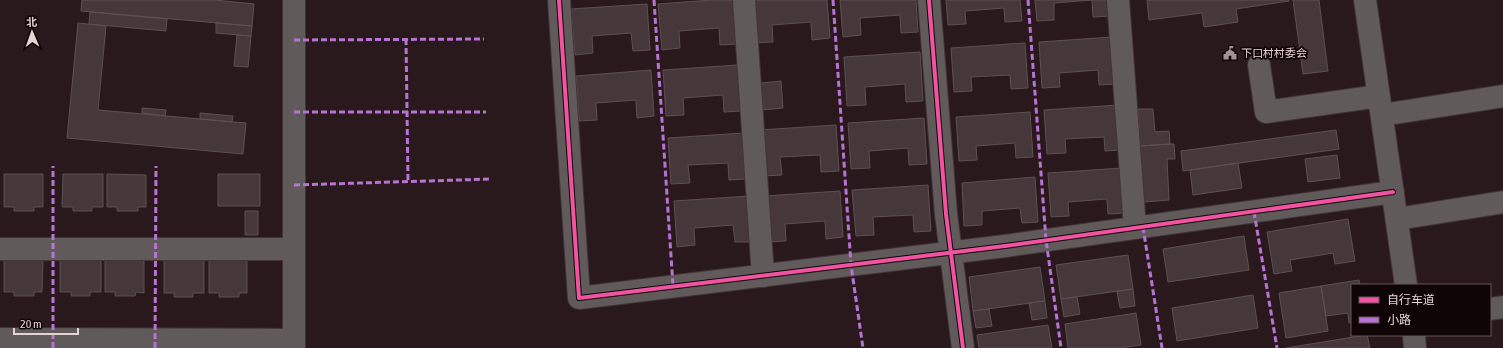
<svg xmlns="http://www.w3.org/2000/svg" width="1503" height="348" font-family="'Asap Condensed','Noto Sans SC',sans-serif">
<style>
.building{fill:#46383a;stroke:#5e4f51}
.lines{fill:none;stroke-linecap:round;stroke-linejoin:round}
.minor-casing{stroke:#433537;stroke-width:24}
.minor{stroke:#615a5b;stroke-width:22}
.quiet{stroke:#b673d3;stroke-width:3;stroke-dasharray:6 3;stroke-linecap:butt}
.cycleway-casing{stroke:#100506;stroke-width:6}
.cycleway{stroke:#f153a3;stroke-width:4}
.labels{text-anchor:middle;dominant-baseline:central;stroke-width:3.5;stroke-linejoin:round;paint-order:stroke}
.poi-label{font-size:11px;fill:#e7d2d4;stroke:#100506;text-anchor:start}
</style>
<rect width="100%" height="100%" fill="#2a191c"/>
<!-- building -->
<path class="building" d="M82,0H215L254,4L252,26L81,11Z
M712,0H734L737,44L720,45L719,28L679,31L680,48L662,50L658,4Z
M751,0H827L830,38L812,40L811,22L772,25L773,42L754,43Z
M840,0H916L918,32L901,33L900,15L860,18L861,35L843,37Z
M946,0H1020L1022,21L1005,22L1004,8L965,11L966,24L948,25Z
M1035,0H1109L1110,16L1093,17L1092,0L1054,3V20L1037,21Z
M1147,0H1289V1L1236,9L1238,22L1204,27L1202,13L1149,20Z
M1293,0H1319L1328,71L1303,74Z
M647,4L650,50L633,51L631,33L592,36L593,53L575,55L571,9Z
M90,12L167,19L166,31L89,24Z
M78,23L106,26L98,110L246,123L243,154L67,138Z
M216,23L252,26L251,36L216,33Z
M237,35L251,36L248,67L234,66Z
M1113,37L1116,84L1099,85L1098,70L1059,73L1060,87L1042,88L1039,42Z
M1025,43L1028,88L1011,89L1010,75L971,77L972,91L954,92L951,48Z
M920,52L923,101L906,102L905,84L865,87L866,105L847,106L844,57Z
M738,65L741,111L724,112L723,95L683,98L684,115L666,116L663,70Z
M651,70L654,116L637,118L636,100L596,103L597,120L579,121L576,76Z
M781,81L783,108L763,110L761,83Z
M1118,105L1121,150L1105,151L1104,137L1065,139L1066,153L1047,154L1044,110Z
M142,108L166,110L165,116L142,113Z
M1138,109H1153L1155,132L1169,131L1170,144L1140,146Z
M1030,112L1033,157L1016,158L1015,143L976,146L977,160L959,161L956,117Z
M200,113L233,116L232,122L200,119Z
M924,118L927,164L909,165L908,148L869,151L870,168L851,169L848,123Z
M836,125L839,171L821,172L820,155L780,157L782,175L763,176L760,130Z
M1336,130L1339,149L1183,171L1181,151Z
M744,133L747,179L729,180L728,163L688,165L690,183L671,184L668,138Z
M1170,144H1174L1175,159H1167L1169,200L1144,202L1140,146Z
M1337,155L1340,178L1308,182L1305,159Z
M1238,163L1242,188L1193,195L1190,170Z
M1122,168L1125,213L1108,214L1107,199L1068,202L1069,216L1051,217L1048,173Z
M4,174H43V207H34V211H14V207H4Z
M63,174H103V207H92V211H73V207H62Z
M107,174L146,175V207H138V211H117V207H107Z
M218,174H260V206H218Z
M1035,177L1038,222L1022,223L1020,208L982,211V225L964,226L962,183Z
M928,185L931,231L914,232L913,215L873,217L874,235L856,236L852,190Z
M840,191L843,237L826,239L825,221L785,224L786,241L768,242L765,196Z
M749,196L752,242H735L733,225L694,228L695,245L677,247L674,201Z
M245,211H258V235H245Z
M1348,219L1355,261L1335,264L1333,253L1290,260L1292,271L1274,274L1267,232Z
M1244,236L1249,270L1168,282L1163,249Z
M1128,255L1133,289L1061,299L1056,265Z
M4,259H43L42,292H34V296H14V292H4Z
M60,259H101V292H90V296H71V292H60Z
M105,260H144V293L136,292L135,296H115V292H105Z
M164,260H204V293H193V297H174V293H164Z
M209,260H247V293H239V297H219V293H209Z
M1040,267L1045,301L973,311L969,277Z
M1359,280L1360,285H1352V322L1349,323L1348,313L1326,316L1321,286Z
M1321,286L1328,331L1286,338L1279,293Z
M1133,289L1135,306L1120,308L1117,291Z
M1253,295L1258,328L1177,341L1172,308Z
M1077,297L1080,314L1064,317L1061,299Z
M1045,301L1047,318L1032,320L1029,303Z
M989,309L992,326L976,328L973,311Z
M1136,313L1141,345L1119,348H1068L1065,324Z
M1048,325L1052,348H979L977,335Z
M1366,335H1367L1370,348H1286Z"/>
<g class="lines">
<!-- minor casing -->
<g class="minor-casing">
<path id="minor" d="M294,0V348
M559,0L579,298L1005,246L1393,192
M744,0L763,276
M929,0L946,214L963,348
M1118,0L1135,228
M1365,0L1406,285
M1259,65L1266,112L1379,96
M1382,115L1503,96
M1397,219L1503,202
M0,249H294
M1490,309L1503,307
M1414,335L1415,348
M0,339L294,340"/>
</g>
<!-- minor -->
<use href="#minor" class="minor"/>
<!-- quiet -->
<path class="quiet" d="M654,0L673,286
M833,0L851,265L863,348
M1028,0L1046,240L1061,348
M406,39L408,181
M294,40L484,39
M294,112H486
M294,185L492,179
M1254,212L1277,348
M1143,227L1162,348
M53,348V166
M155,348L156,166"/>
<!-- cycleway casing -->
<g class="cycleway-casing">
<path id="cycleway" d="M559,0L579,298L1005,246L1393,192
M929,0L946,214L963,348"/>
</g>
<!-- cycleway -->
<use href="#cycleway" class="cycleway"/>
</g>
<!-- icons -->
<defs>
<g id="civic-bare" transform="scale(1.08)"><path d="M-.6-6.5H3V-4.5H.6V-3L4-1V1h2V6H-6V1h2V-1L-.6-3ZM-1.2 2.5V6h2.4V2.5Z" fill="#a59194" stroke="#100506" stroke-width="2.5" paint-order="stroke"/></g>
</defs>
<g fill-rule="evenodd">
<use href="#civic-bare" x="1230" y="53"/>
</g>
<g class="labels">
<!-- poi labels -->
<g class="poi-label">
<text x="1241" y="53">下口村村委会</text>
</g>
</g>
<!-- legend -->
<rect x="1351" y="284" width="140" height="52" fill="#100506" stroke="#665758"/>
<rect x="1359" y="297" width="20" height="6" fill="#f153a3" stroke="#665758"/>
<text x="1387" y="304" font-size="12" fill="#e7d2d4">自行车道</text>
<rect x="1359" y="317" width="20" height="6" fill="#b673d3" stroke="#665758"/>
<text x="1387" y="324" font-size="12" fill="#e7d2d4">小路</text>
<!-- north arrow -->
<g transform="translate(32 32) rotate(358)" stroke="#100506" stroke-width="3" paint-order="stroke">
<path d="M0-3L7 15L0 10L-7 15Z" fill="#e7d2d4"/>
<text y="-6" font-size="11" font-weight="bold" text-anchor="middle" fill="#e7d2d4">北</text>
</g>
<!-- scale -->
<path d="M14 328v6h64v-6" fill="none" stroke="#e7d2d4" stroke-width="2"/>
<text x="20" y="328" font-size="12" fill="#e7d2d4" stroke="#100506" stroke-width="3" paint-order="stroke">20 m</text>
</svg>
